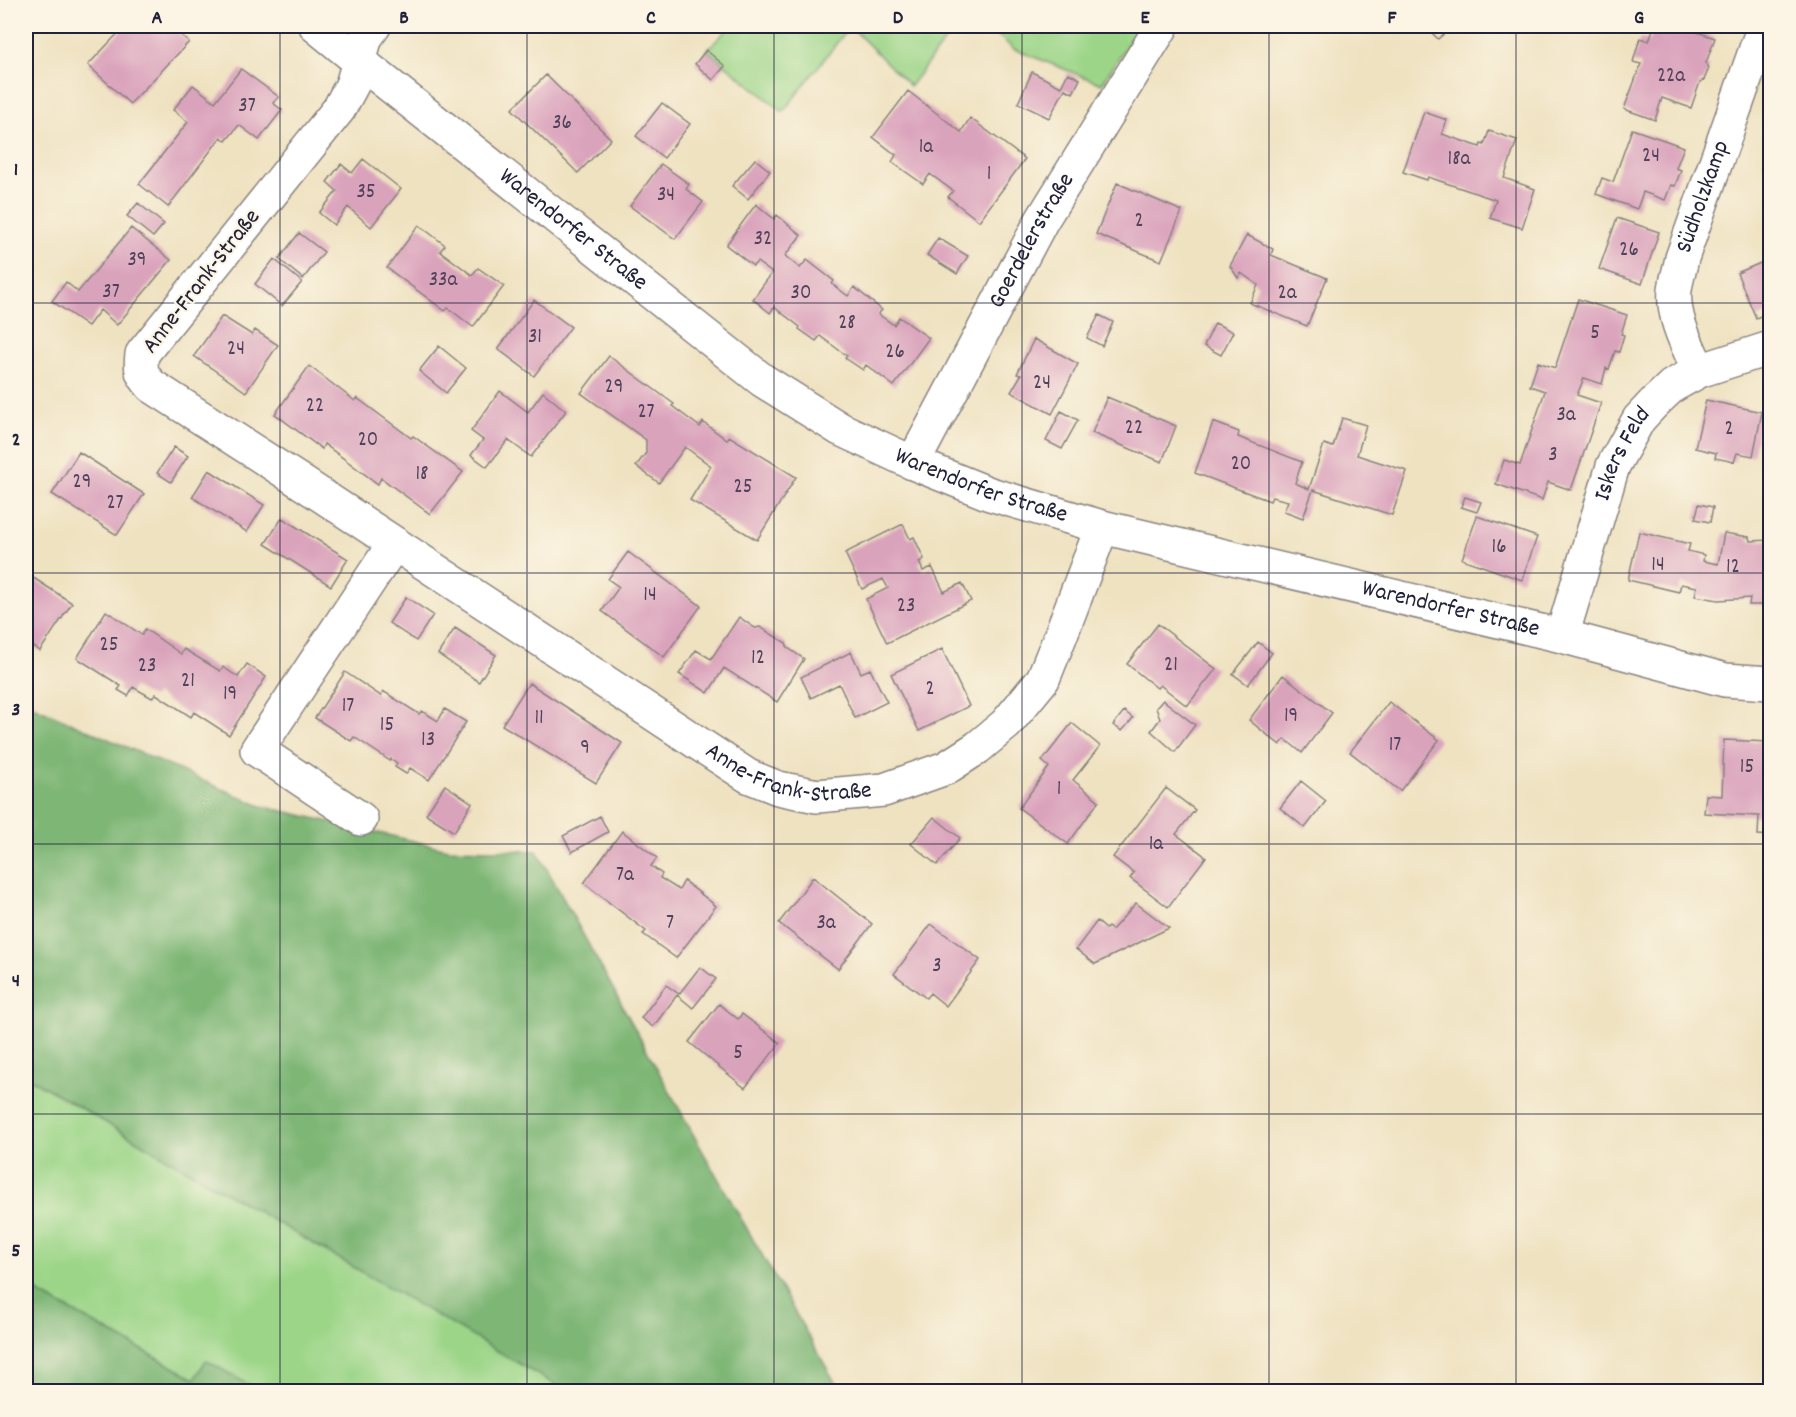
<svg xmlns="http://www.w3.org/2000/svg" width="1796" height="1417" font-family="Dekko,sans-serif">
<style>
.green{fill:#9cd588;stroke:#5f7c62;stroke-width:1.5}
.forest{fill:#7db674;stroke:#506c58;stroke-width:1.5}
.building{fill:#daa3bc}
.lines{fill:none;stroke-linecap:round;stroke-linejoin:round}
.minor-casing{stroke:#88827e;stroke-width:36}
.minor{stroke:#fff;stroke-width:33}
.grid{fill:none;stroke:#22223b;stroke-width:1.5;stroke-opacity:0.55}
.labels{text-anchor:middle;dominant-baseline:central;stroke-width:4.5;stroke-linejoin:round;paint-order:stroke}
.number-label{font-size:21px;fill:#50425b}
.street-label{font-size:24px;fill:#22223b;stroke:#fcf5e5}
.neatline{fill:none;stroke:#22223b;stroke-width:2}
.grid-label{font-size:20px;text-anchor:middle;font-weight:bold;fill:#22223b}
</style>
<rect width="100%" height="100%" fill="#fcf5e5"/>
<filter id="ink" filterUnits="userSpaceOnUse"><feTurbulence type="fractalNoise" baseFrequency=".0167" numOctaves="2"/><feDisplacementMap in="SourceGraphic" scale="12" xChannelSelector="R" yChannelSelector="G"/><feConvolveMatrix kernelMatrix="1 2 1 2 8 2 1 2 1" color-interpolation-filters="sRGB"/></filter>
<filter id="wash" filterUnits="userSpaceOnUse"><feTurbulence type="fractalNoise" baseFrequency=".008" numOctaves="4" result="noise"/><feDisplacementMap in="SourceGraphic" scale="24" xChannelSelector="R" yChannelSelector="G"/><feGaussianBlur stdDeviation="1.35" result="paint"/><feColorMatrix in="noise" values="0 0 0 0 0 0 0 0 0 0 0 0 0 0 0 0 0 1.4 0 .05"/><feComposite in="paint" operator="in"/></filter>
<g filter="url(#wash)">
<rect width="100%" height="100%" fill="#efe2c1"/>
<!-- green -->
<path class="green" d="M731,26H956L910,86L850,26L783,112L707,50Z
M987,26H1139L1102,84L1014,49Z
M26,1076L566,1391H259L206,1361L195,1379L26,1286Z"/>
<!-- forest -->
<path class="forest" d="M26,703L261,806L448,849L537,851L703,1152L840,1391H566L26,1076Z
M26,1286L195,1379L206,1360L259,1391H26Z"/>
<g id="blocks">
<!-- building -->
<path class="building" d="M125,26H171L189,42L130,104L88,65Z
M1425,26H1453L1438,39Z
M1654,26H1679L1715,38L1706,63L1709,68L1704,80L1700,82L1691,108L1662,98L1655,120L1624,109L1641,64L1633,62L1640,38L1649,41Z
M706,50L725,66L713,80L695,64Z
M241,69L279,97L273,103L282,110L259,140L239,125L226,141L221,137L168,207L139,184L188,122L173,110L193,85L215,102Z
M1032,72L1061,87L1068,73L1080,79L1073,93L1065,89L1049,118L1018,103Z
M546,75L611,139L578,173L512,109Z
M908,91L961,132L970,118L1025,159L979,221L948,197L953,191L930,174L923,184L892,162L896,155L873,137Z
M662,103L690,124L664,158L636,136Z
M1424,112L1447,120L1442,134L1480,147L1481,144L1484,145L1489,131L1517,140L1504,178L1535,189L1522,228L1490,218L1496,200L1428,177L1427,180L1403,172Z
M1632,129L1684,147L1676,168L1681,170L1675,186L1671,185L1665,200L1643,192L1637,209L1596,194L1602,178L1613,182Z
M1770,144V167L1763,165Z
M363,159L401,189L371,227L348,207L334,225L319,213L337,191L327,182L341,164L352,173Z
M755,159L770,171L748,199L732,186Z
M661,164L689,184L686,189L703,202L675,239L630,206Z
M1117,183L1182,211L1161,261L1096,234Z
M138,203L164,224L153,237L127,216Z
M756,204L774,219L777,215L801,235L785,256L800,268L807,260L834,281L832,284L848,296L854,287L882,310L878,314L894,325L899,317L929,338L894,386L866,365L863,370L845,358L847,356L820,336L816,341L799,329L800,327L774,307L770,313L753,299L772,273L757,262L753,266L726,245Z
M1617,218L1659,232L1642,284L1599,269Z
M419,225L445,245L440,251L472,275L478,268L504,286L473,327L448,308L445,311L387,268Z
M131,228L171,260L117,325L100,310L88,326L52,301L66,282L78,292Z
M299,233L324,252L303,279L279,259Z
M1247,235L1273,249L1271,255L1327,278L1307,326L1250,303L1258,285L1241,273L1238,278L1230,266Z
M938,238L968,256L957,274L927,255Z
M274,259L302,282L282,306L255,284Z
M1770,259V312L1756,318L1737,273Z
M1578,299L1627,315L1621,334L1624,335L1619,352L1615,351L1609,369L1606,368L1602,384L1584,378L1577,395L1601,403L1571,490L1548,482L1542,500L1496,484L1504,460L1520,465L1545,391L1530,386L1538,362L1555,368Z
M534,300L571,327L534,376L498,349Z
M1099,315L1113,322L1102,346L1087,338Z
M222,316L252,335L255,330L278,345L246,392L194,356Z
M1215,323L1233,332L1221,355L1204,346Z
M1034,339L1078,364L1052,414L1011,392L1021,375L1017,374Z
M439,346L466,368L446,393L419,371Z
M609,356L674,404L672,406L700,427L703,422L727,440L729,436L796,477L757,540L690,500L711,466L685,447L659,483L636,466L646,453V440L581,393Z
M309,366L355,401L357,398L411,438L413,436L463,472L430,514L381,478L378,484L324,444L322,449L275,414Z
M500,391L528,412L543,392L566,411L531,457L508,440L487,467L471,455L483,440L471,431Z
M1107,397L1176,426L1162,462L1092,433Z
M1706,400L1762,412L1753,456L1737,453L1734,462L1715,458L1716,453L1695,448Z
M1061,411L1078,420L1062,449L1046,441Z
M1342,418L1366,425L1357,455L1407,471L1392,515L1313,490L1303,518L1284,511L1288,501L1272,497L1270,501L1195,473L1213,422L1239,432L1238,437L1302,462L1295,483L1309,489L1324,444L1333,447Z
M174,447L188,456L171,482L157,473Z
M79,452L144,494L117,535L52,494Z
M209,470L264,505L247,532L192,497Z
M1465,497L1481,502L1477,512L1461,507Z
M1699,504L1713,507L1710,522L1695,519Z
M1477,516L1537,537L1522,580L1462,559Z
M282,518L348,559L331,586L265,544Z
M903,524L910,539L914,537L924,559L919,562L923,571L932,567L944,592L962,583L971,601L887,643L866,599L888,588L883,579L862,589L845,553Z
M1639,532L1690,544L1688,551L1704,555L1703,561L1718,564L1724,533L1749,537L1750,541L1770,540V605H1749L1750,598L1718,600L1695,596L1697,587L1681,584L1679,592L1628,580Z
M628,552L701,606L664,657L602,611L619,587L608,579Z
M26,573L72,603L40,651L26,642Z
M406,597L433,615L416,641L389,623Z
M106,611L142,635L145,629L181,654L184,649L220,671L223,667L238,677L247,664L266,677L229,735L194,712L191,717L156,694L152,698L133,687L128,696L118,690L121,686L77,658Z
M739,617L755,628L760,627L786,643L788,648L804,659L777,702L724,668L708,693L679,674L696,650L711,659Z
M1158,624L1216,669L1187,706L1160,685L1157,688L1127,664Z
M455,628L496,655L479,682L438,654Z
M1258,642L1272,653L1248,685L1233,674Z
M942,649L969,706L919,731L891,674Z
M851,652L861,673L870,669L887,702L855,718L839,684L811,698L801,677Z
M345,672L381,696L383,691L419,714L422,711L438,721L445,709L466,722L429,780L410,768L406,774L395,767L397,763L391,759L390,761L354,737L351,741L315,718Z
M1283,675L1332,713L1302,753L1285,739L1280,745L1249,720Z
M529,683L622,743L596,783L502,725Z
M1163,700L1195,725L1175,752L1151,731L1160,719L1156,708Z
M1389,702L1439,740L1400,791L1350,752Z
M1124,711L1133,718L1122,731L1113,725Z
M1072,723L1100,746L1073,780L1099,801L1068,844L1019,808L1049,767L1042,761Z
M1724,740L1770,742V836L1758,835L1759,816L1704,813L1706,795L1722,796Z
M1301,781L1326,801L1305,828L1280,808Z
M445,785L472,803L454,832L426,814Z
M1166,788L1195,810L1176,834L1206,857L1168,907L1130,878L1134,873L1113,857Z
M600,816L608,832L572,852L563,836Z
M934,817L960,838L937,865L911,844Z
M622,831L657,858L651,866L662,874L660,878L679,890L684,881L716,906L676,958L643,934L646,931L584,883Z
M813,877L872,924L838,969L779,923Z
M1136,903L1169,928L1095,964L1076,949L1097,921L1106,929L1108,927L1112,930Z
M931,924L980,960L946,1006L930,993L926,998L894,974Z
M700,967L716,979L693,1008L677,995L653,1027L641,1018L666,985L679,994Z
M719,1004L738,1019L742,1014L780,1043L745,1088L689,1042Z"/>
</g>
</g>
<g filter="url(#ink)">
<use href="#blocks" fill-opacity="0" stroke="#88827e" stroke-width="1.5"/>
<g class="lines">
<!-- minor casing -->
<g class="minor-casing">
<g id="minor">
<path id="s1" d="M316,26L359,61L762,380L840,429L913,463L990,494L1102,527L1562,636L1725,680L1770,683"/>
<path id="s2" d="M374,26L366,37L352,85L339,109L142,354C140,371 141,374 152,386L295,478L748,776L778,788L817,796L884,790L946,768L977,748L1006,724L1043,679L1060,637L1102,527"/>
<path id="s3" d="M1699,371C1688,346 1672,318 1675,290C1676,280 1680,269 1682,258L1764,26"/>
<path id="s4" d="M913,463L1042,220L1162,26"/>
<path id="s5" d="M1562,636L1613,466L1639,419L1653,404L1672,386L1699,371L1770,348"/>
<path d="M361,819L257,750L394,544"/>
</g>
</g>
<!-- minor -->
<use href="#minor" class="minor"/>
</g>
</g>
<!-- grid -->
<path class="grid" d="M280,26V1392M527,26V1392M774,26V1392M1022,26V1392M1269,26V1392M1516,26V1392M26,303H1770M26,573H1770M26,844H1770M26,1114H1770"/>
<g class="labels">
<!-- number labels -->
<g class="number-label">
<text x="1671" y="77">22a</text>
<text x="247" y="107">37</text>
<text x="562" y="124">36</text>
<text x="926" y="148">1a</text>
<text x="1651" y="157">24</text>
<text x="1459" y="160">18a</text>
<text x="989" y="175">1</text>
<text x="366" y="193">35</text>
<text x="666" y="196">34</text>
<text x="1139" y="222">2</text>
<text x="763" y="240">32</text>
<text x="1629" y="251">26</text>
<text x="137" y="261">39</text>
<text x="443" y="281">33a</text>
<text x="111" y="293">37</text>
<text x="801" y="294">30</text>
<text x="1287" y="294">2a</text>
<text x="847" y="324">28</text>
<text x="1595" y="334">5</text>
<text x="535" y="338">31</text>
<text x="236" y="350">24</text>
<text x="895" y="353">26</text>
<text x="1042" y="384">24</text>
<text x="614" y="388">29</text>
<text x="315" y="407">22</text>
<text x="646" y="413">27</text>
<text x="1566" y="416">3a</text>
<text x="1134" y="429">22</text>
<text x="1729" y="430">2</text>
<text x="368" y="441">20</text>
<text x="1553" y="456">3</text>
<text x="1241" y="465">20</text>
<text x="422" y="475">18</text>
<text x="82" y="483">29</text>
<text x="743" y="488">25</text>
<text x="115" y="504">27</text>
<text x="1499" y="548">16</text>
<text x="1658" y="566">14</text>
<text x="1733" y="568">12</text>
<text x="650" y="596">14</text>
<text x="906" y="607">23</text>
<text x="109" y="646">25</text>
<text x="758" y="659">12</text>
<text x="1171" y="666">21</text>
<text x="147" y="667">23</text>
<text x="188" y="682">21</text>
<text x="930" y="690">2</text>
<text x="230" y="695">19</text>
<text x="348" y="707">17</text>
<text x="1291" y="717">19</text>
<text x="539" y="719">11</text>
<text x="387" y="726">15</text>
<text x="428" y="741">13</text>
<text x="1395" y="746">17</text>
<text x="585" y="749">9</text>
<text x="1747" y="768">15</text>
<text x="1059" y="790">1</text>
<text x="1156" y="845">1a</text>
<text x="625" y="876">7a</text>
<text x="670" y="924">7</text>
<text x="826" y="924">3a</text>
<text x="937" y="967">3</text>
<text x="738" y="1054">5</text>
</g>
<!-- street labels -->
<g class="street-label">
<text stroke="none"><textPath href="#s3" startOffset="183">Südholzkamp</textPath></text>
<text stroke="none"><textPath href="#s1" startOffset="328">Warendorfer Straße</textPath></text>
<text stroke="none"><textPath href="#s4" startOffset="252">Goerdelerstraße</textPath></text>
<text transform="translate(202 282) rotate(-52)">Anne-Frank-Straße</text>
<text stroke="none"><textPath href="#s5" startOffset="192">Iskers Feld</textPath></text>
<text stroke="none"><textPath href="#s1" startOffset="814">Warendorfer Straße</textPath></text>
<text stroke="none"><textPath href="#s1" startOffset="1300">Warendorfer Straße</textPath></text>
<text stroke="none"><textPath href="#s2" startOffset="1192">Anne-Frank-Straße</textPath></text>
</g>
</g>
<!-- margin -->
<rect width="1796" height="1417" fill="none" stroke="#fcf5e5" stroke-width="66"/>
<rect x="33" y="33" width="1730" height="1351" class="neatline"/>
<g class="grid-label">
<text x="157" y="23">A</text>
<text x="404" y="23">B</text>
<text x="651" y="23">C</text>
<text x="898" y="23">D</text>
<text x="1145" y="23">E</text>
<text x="1392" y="23">F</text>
<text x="1639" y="23">G</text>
<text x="16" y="175">1</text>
<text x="16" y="445">2</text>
<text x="16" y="715">3</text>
<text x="16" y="986">4</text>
<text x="16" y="1256">5</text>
</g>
</svg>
